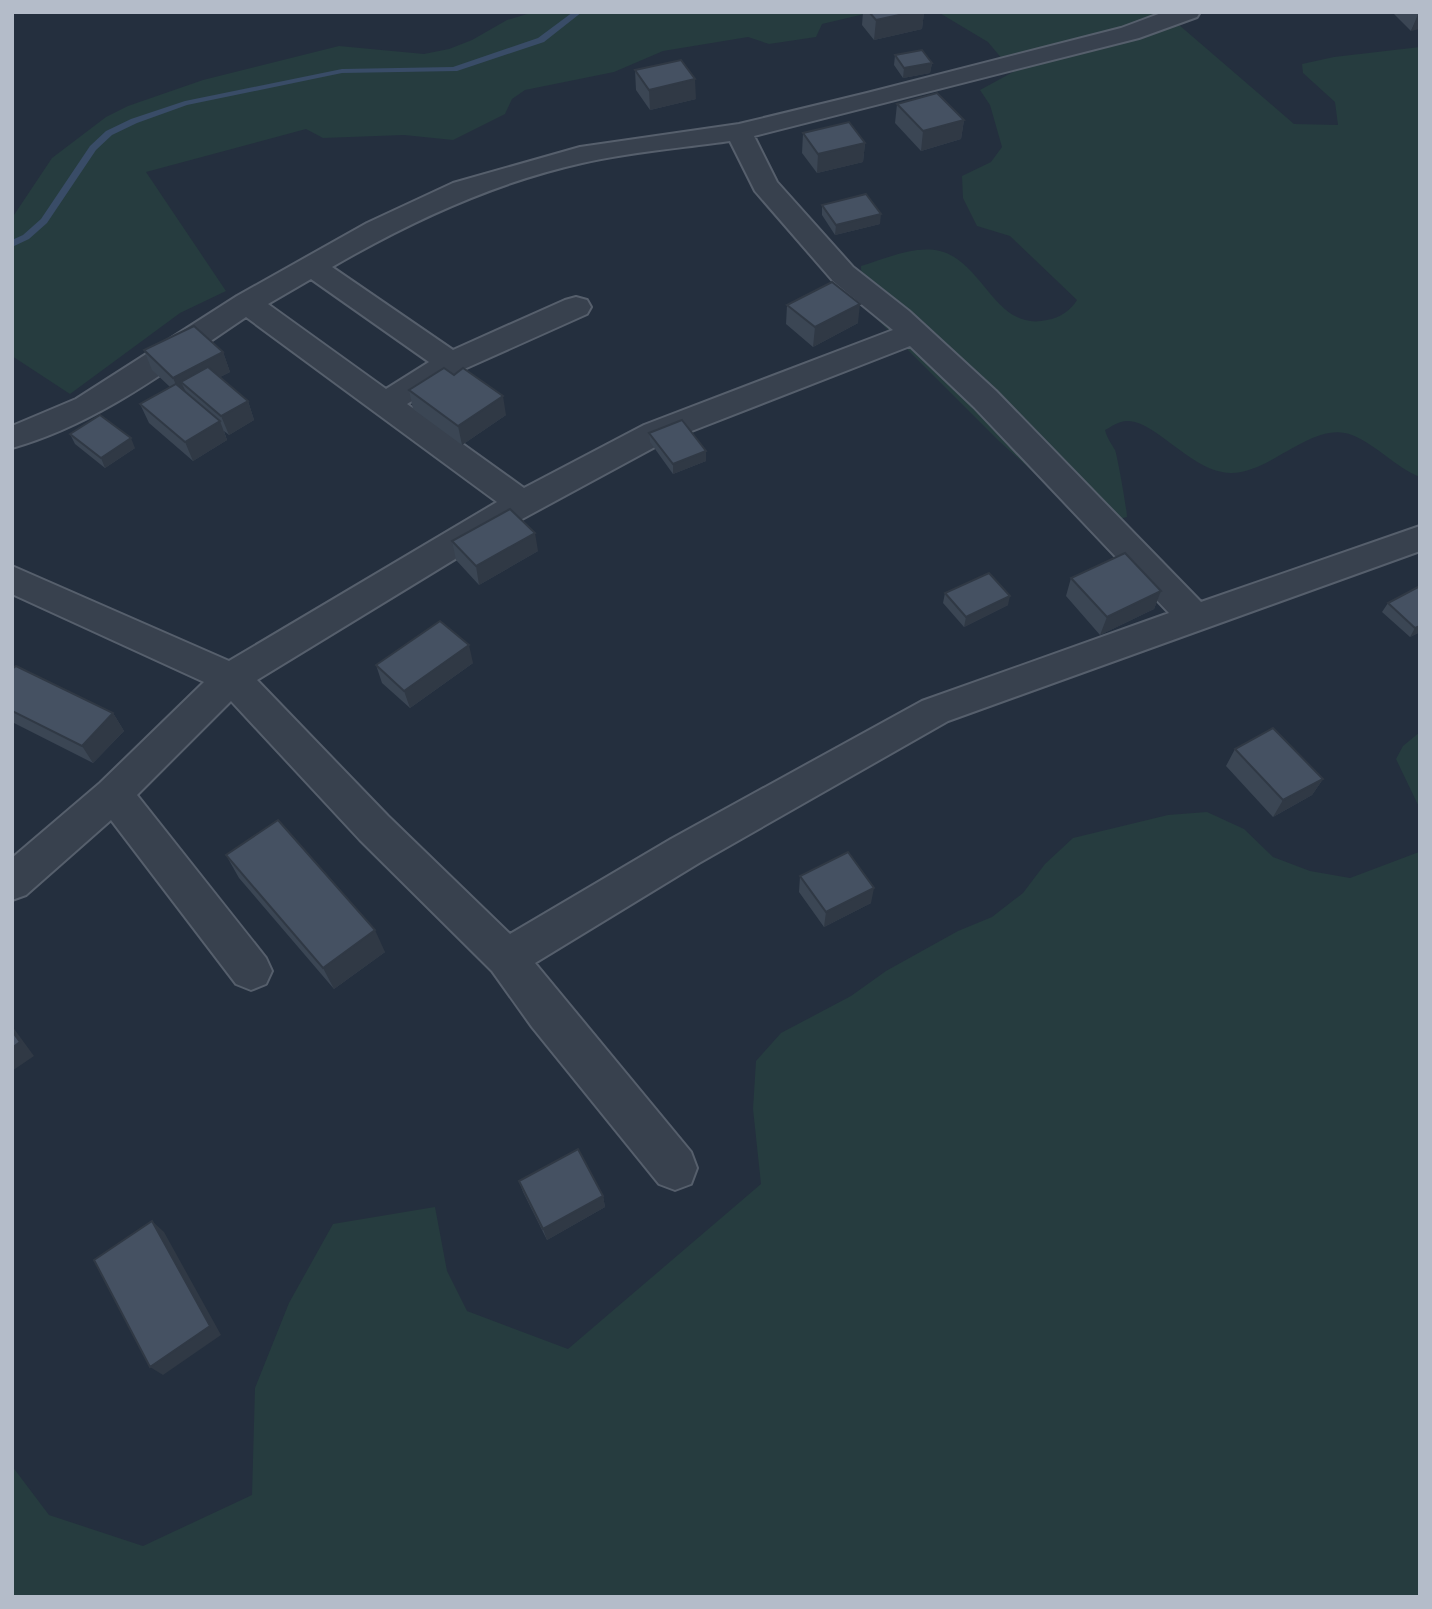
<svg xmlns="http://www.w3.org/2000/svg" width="1432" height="1609" font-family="Cabin,sans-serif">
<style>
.green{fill:#263c3f}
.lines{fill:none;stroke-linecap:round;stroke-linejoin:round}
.stream{fill:#394c67;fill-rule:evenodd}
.minor-casing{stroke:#565f6c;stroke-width:4}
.minor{fill:#38414e;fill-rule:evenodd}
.wall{fill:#3b4654}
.shaded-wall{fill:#303945}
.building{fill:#455162;stroke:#303945;stroke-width:2}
</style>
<rect width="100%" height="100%" fill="#242f3e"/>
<!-- green -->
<path class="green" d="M534,12H873L822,24L816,37L769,44L748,37L663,51L614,72L525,90L512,99L505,114L453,140L404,135L323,138L306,129L146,172L226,291L180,313L70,394L12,356V218L52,158L106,117L128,106L203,80L339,46L424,54L449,49L472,40L507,20Z
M938,12H1164L1294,124L1338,125L1335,102L1303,73L1302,64L1334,57L1420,47V477C1395,467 1377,445 1352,435C1310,419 1266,481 1222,472C1189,466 1154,422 1129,421C1120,420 1112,426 1105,430C1107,438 1111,443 1115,450C1117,454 1127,510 1127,517L1093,526L999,441L862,304L861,266C885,259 913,245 940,251C984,262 995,332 1047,320C1060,318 1071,310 1077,300L1010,236L977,226L963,198L962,176L991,162L1002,147L990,105L980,90L1013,72L988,42Z
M1420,732V1597H12V1466L49,1515L143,1546L252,1495L255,1388L289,1303L333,1224L435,1207L447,1271L467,1311L568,1349L761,1184L753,1109L756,1061L781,1033L851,996L886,971L958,931L992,917L1023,893L1045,864L1073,838L1168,815L1207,812L1244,829L1273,857L1310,871L1350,878L1419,852V807L1396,759L1403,746Z"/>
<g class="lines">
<!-- stream -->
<path class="stream" d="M573,12H582L544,42L457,71L342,73L187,105L137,123L112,135L96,150L47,223L29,239L12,247V240L23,235L41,219L90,146L106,131L131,119L185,101L342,69L453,67L538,38Z"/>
<!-- minor casing -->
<g class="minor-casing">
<path id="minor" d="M1164,12H1200L1197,17L1139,38L754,136L777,182L853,267L909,311L996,391L1201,602L1420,526V551L948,721L699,863L535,963L691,1152L697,1168L691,1184L675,1190L659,1184L532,1027L492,971L360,840L231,701L137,795L266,958L272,971L266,984L251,990L236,984L111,820L26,895L12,900V858L100,783L204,682L12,594V566L229,661L497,502L246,317C171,367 100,423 12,448V426L76,399L237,296L367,223L453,183L580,147L739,124L867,93L1121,28ZM730,141L755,191L833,281L893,330L644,425L524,488L407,404L462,370L587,314L591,307L587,300L576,297L565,300L453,350L332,267C411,221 493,183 582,163C630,152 681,148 730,141ZM311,279L429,362L386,389L268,304ZM910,346L974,407L1169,613L922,701L671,839L510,934L388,816L257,680L511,525L666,441Z"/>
</g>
<!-- minor -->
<use href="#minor" class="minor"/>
</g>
<!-- wall -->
<path class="wall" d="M863,12H924L922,29L874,40L862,25Z
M1392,12H1420L1411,31Z
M895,55L932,63L930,73L903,78L894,65Z
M635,70L696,99L650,110L636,90Z
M897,104L964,120L961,139L921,151L895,123Z
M803,133L865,143L863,162L817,173L802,153Z
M822,205L880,224L835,235L822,215Z
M787,305L858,323L813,347L786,324Z
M144,350L223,352L230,372L220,377L248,401L254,420L229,435L224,431L227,440L193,461L149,423L140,404L170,387L152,370Z
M409,390L506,415L462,445L413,409Z
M649,433L706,451V461L673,474L650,442Z
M70,434L135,448L105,468L75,444Z
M452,541L538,551L479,585L456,560Z
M1071,578L1161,591L1154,609L1100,635L1066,596Z
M1420,586V632L1410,637L1382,612L1388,603Z
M945,593L1008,605L964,627L943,603Z
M473,663L410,708L382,683L376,665Z
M12,669L113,713L124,731L93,763L12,722Z
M1235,749L1323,779L1312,795L1273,817L1226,766Z
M226,855L385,952L334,989L239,878Z
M800,876L871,903L824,927L799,892Z
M519,1181L603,1196L605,1207L547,1240L523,1192Z"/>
<!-- shaded-wall -->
<path class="shaded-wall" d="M913,12H924L922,29L874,40L876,20Z
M1419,12H1420V29L1411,31Z
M932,63L930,73L903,78L904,68Z
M695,79L696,99L650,110L649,90Z
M964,120L961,139L921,151L923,131Z
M865,143L863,162L817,173L818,154Z
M881,214L880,224L835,235L836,225Z
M860,304L858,323L813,347L815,327Z
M223,352L230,372L193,391L181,382L187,394L181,397L173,378Z
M503,396L506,415L462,445L458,426Z
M248,401L254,420L229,435L221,416Z
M220,421L227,440L193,461L185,442Z
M131,438L135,448L105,468L101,458Z
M706,451V461L673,474V464Z
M535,533L538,551L479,585L476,566Z
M1161,591L1154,609L1100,635L1107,617Z
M1010,596L1008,605L964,627L966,617Z
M1420,626V632L1410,637L1415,628Z
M469,645L473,663L410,708L404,691Z
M113,713L124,731L93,763L82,746Z
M1323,779L1312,795L1273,817L1283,800Z
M874,888L871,903L824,927L826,912Z
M375,930L385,952L334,989L323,968Z
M12,1026L34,1056L12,1071Z
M603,1196L605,1207L547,1240L543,1229Z
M152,1221L164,1232L221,1335L163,1375L150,1367Z"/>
<!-- building -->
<path class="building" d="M869,12H913L876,20Z
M922,50L932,63L904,68L895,55Z
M681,60L695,79L649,90L635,70Z
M937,93L964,120L923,131L897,104Z
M849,122L865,143L818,154L803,133Z
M866,194L881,214L836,225L822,205Z
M832,282L860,304L815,327L787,305Z
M194,326L223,352L173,378L144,350Z
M208,367L248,401L221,416L181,382Z
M444,368L454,375L463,368L503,396L458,426L409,390Z
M176,384L220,421L185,442L140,404Z
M100,415L131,438L101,458L70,434Z
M682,420L706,451L673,464L649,433Z
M510,509L535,533L476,566L452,541Z
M1125,553L1161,591L1107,617L1071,578Z
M989,573L1010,596L966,617L945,593Z
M1420,586V626L1415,628L1388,603Z
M440,621L469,645L404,691L376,665Z
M16,666L113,713L82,746L12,711V669Z
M1273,728L1323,779L1283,800L1235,749Z
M278,820L375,930L323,968L226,855Z
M848,852L874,888L826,912L800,876Z
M12,1031L20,1042L12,1048Z
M578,1149L603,1196L543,1229L519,1181Z
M152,1221L210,1326L150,1367L94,1260Z"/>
<!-- border -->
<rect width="1432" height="1609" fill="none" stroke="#b4bcc9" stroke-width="28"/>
</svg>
